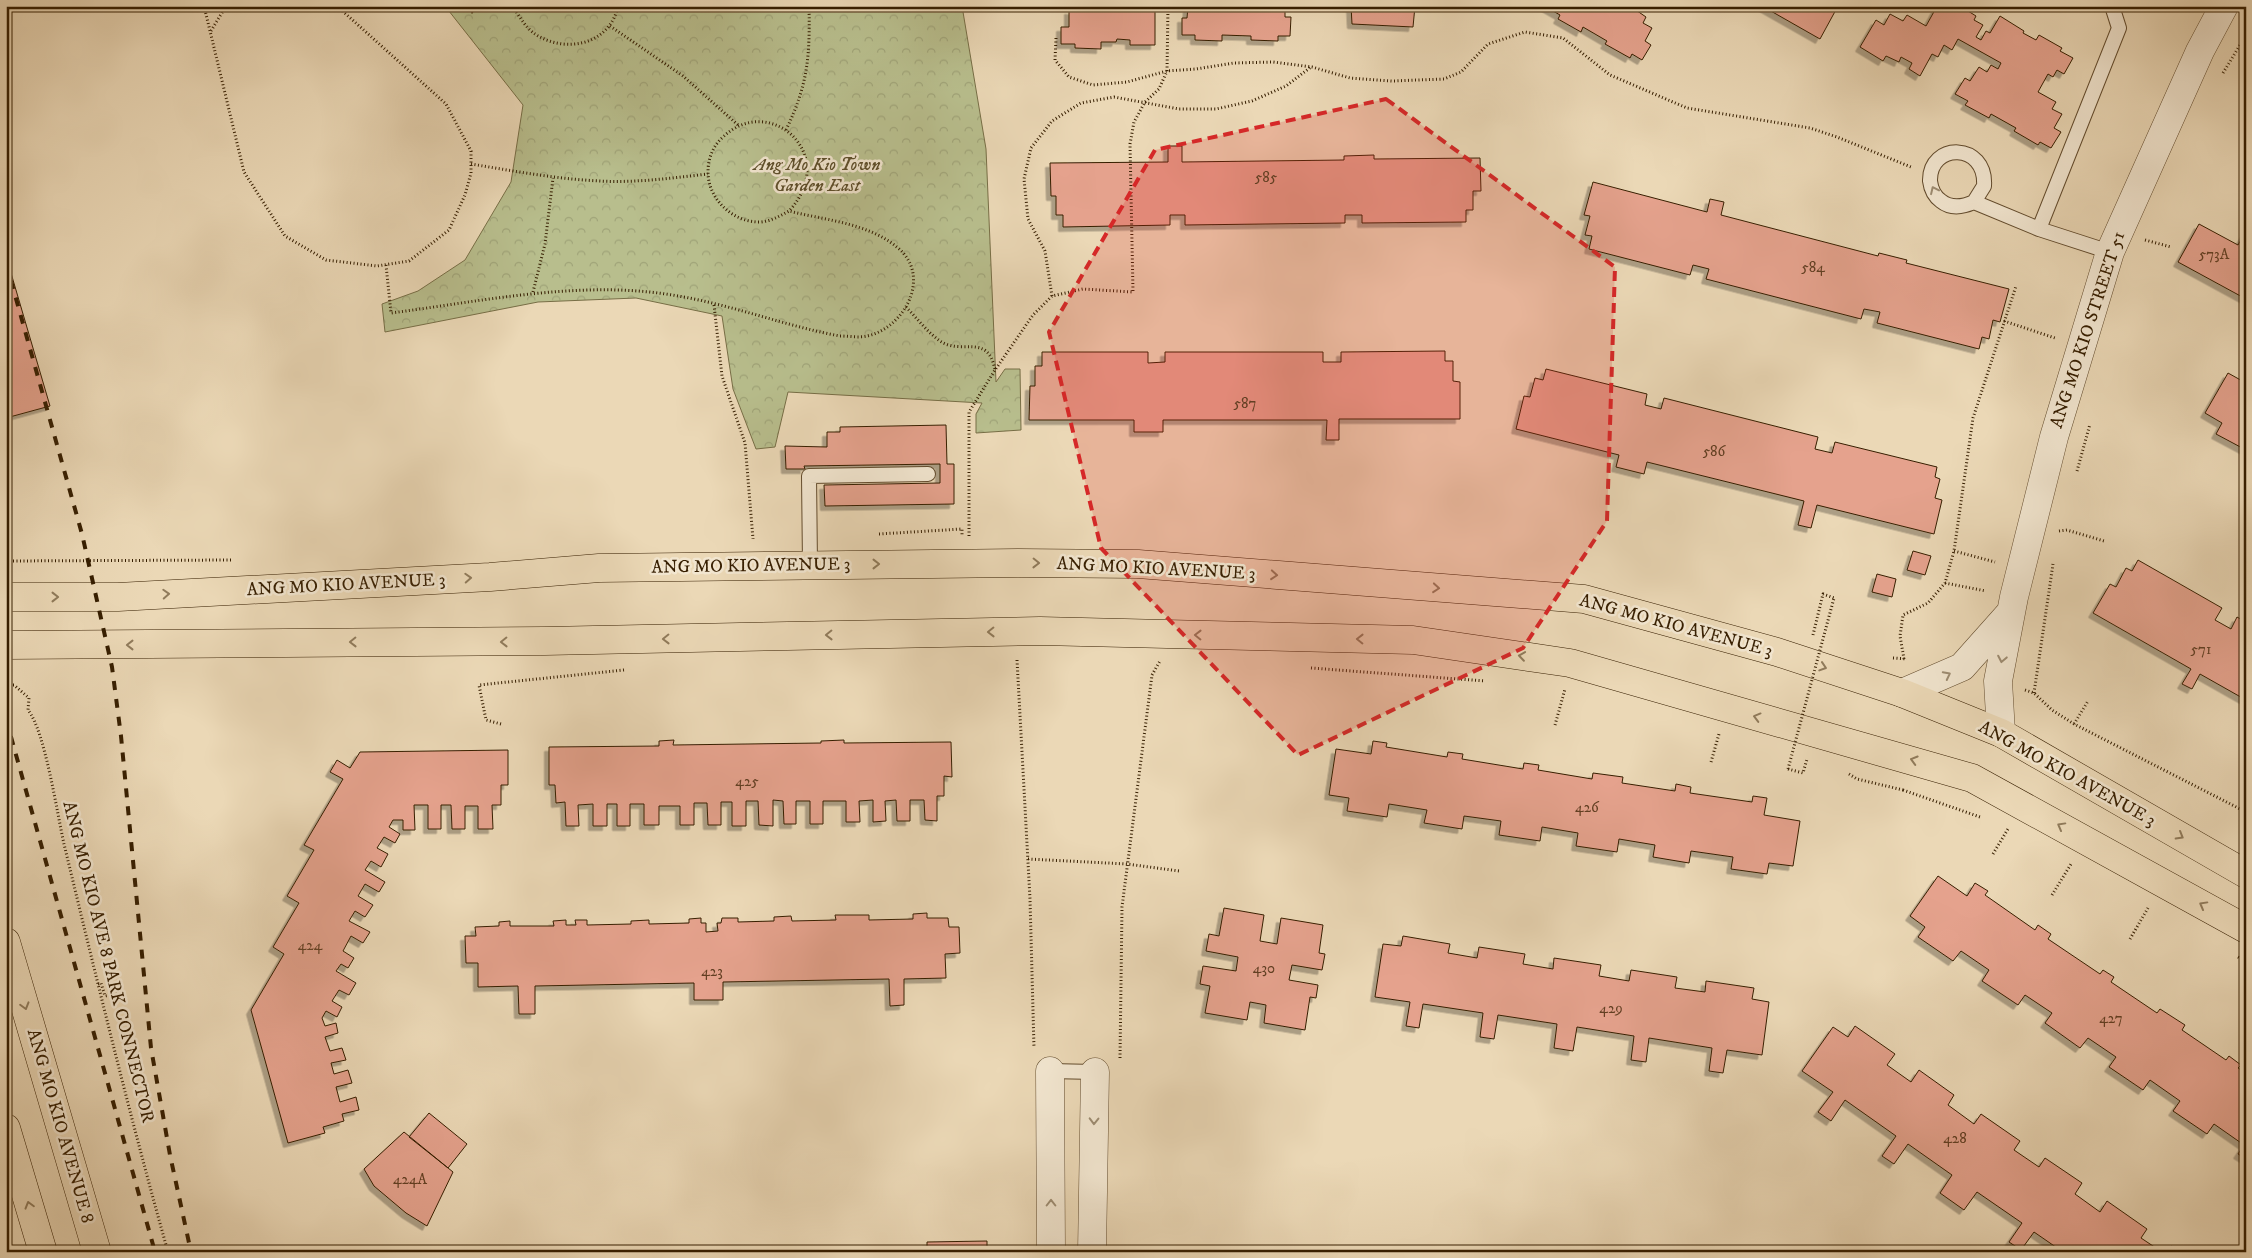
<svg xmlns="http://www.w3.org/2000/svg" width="2252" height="1258" font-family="'IM FELL DW Pica',serif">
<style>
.park{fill:url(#park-crowns);stroke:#776e46}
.building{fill:#e5a28d;stroke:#361e00;filter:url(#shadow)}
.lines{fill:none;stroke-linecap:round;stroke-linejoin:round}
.lane-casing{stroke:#634c2e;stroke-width:16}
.street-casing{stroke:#634c2e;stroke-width:29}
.primary-casing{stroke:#361e00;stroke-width:29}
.path{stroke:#361e00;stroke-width:3;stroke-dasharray:1 2.5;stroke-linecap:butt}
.lane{stroke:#f2e6d0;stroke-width:14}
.street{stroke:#f2e6d0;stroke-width:28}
.primary{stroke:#ebd8b6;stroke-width:28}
.rail{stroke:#361e00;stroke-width:4;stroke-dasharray:9 9;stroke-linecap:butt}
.path-bridge{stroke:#361e00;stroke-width:3;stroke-dasharray:1 2.5;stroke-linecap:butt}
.oneway{stroke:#9d8c72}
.oneway2{stroke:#907b5b}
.marked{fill:#d62828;fill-opacity:0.2;stroke:#d62828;stroke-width:4;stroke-dasharray:10 6;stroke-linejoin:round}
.labels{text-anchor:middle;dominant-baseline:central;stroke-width:5;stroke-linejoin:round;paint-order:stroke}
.number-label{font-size:15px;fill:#623f23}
.park-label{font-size:18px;font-style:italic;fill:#5d4e2a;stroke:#f2e6d0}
.street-label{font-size:18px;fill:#361e00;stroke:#f2e6d0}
</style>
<defs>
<pattern id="park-crowns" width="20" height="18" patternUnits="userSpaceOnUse" patternTransform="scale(1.25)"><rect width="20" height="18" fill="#b8be8d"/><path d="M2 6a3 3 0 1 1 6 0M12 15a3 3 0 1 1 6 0" fill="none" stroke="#9fa378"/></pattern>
<filter id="shadow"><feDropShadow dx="-4.5" dy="4.5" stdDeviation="0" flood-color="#0004"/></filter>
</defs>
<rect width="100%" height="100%" fill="#ebd8b6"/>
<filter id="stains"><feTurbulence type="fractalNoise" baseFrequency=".004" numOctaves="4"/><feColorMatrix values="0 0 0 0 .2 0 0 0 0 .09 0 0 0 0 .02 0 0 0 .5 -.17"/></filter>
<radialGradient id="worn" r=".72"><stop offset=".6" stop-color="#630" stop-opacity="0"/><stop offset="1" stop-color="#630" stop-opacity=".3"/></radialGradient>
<!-- park -->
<path class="park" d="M445,6H962L986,149L996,382L1005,369H1020L1021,430L976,433V414L982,403L788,392L775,447L756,449L733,389L722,316L636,298L538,302L385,332L382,304L418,291L465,260L511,182L523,105Z"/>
<!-- building -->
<path class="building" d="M1080,6L1155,8V45H1130V40L1117,39L1116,42H1101V49L1075,48V44H1061V27H1069V10L1080,11Z
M1188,6H1285V17H1291L1290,36H1278V41L1251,40V36L1222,35V41L1195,40V35H1182V18H1187Z
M1351,6H1415L1413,27L1352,24Z
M1630,6L1646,17L1643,23L1652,28L1645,41L1651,45L1642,60L1632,54L1630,58L1605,44L1607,41L1583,27L1581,32L1558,19L1560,15L1546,7Z
M1762,6H1838L1820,39Z
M1934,6H1960L1976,16L1974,20L1983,25L1976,37L1981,40L1986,31L1990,33L2000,16L2024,31L2023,33L2036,40L2039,35L2062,48L2060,51L2073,58L2064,74L2057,70L2053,77L2048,74L2038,92L2056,102L2052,109L2062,114L2054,128L2061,132L2051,148L2040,142L2038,145L2014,131L2016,128L1991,114L1989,118L1965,105L1968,101L1955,94L1965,78L1970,81L1979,67L1987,72L1991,65L1998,69L2001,63L1958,39L1952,50L1944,45L1938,57L1932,54L1920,76L1909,69L1912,63L1901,57L1899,62L1886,56L1883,61L1860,47L1876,20L1884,25L1890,14L1903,21L1907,15L1926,26L1936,8Z
M1168,146H1182V162L1344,160V156L1374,155V159L1480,158L1481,191H1473V210H1466V222L1362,223V215H1345V223L1185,225V215H1170V225L1063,227V215H1056V196H1051L1050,163L1168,162Z
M1593,182L1707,212L1710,199L1724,202L1721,215L1878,256L1879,253L1907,260L1906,263L2009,289L2000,322L1993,320L1989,339L1982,337L1979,349L1877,323L1880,312L1864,309L1861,319L1706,279L1709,269L1693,265L1690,275L1589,249L1592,236L1585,235L1590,216L1584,215Z
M2199,224L2238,245L2246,231V299L2178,262Z
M6,256L50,406L6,418Z
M1445,351V361H1453V381L1460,382V419H1339V440H1326L1327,420H1163V432H1134V420H1029L1030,386H1035V366H1042V352H1148V363L1165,362V352H1323V362H1341V352Z
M1546,369L1647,394L1645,405L1661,409L1664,398L1818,437L1815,449L1832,453L1835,442L1937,467L1935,477L1940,479L1935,498L1942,500L1934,534L1817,505L1811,528L1798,525L1804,501L1647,462L1644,474L1616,467L1619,455L1516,429L1524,396L1530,397L1535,378L1543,380Z
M2228,373L2246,383V450L2216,434L2222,423L2205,413Z
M946,425L947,464H954V504L825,506L824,485L940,483V464L804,466L805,469H786L785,446L827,447V432H840V427Z
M1913,551L1931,556L1925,575L1907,570Z
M2138,560L2222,608L2215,620L2231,629L2237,617L2246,622V700L2200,674L2192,689L2182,684L2191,669L2093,613L2110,584L2116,587L2126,568L2132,571Z
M1877,574L1896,579L1892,597L1872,592Z
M674,740L673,745L821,743V741L844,740V743L951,742L952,777L944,776V796H937V821L925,820L924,800H910V821H897L896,800L885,801L886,821L873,822V800L859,801L860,822H846V801H823V824H810V801H796V824H784L783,801L773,800V826L759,825L758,801H746V826H732V802H721V825H708L707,803H694V825H680V806H659V825H644V804H630V826H617V804H607V826H593V804L578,805L579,826H566L565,802L556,803L555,785H549V747L659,746V741Z
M1373,741L1387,743L1386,747L1447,757L1448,752L1463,754L1462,759L1523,769L1524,763L1539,765L1538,770L1592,779L1593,773L1623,777L1622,783L1675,791L1676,784L1691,787L1690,793L1752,802L1753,796L1767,798L1764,815L1800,821L1793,866L1769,863L1767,874L1731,869L1733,857L1691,851L1689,863L1653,857L1655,845L1619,839L1617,852L1576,846L1578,833L1542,827L1540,841L1499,835L1501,821L1464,816L1462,829L1424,823L1427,810L1389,804L1387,817L1347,811L1349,798L1329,795L1336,749L1371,754Z
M508,750V785H501V805H492L493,829H478V806H465V829H452L451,805H441V829H428V805H414L415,830H403V820H393L389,827L400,834L395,843L384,837L377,848L388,854L381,867L371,861L365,870L385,882L379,892L365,884L358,896L373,905L365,917L355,911L349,921L370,932L363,943L351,936L343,951L354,958L348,968L341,964L336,971L356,983L349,995L339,990L332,1001L342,1007L337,1017L326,1011L322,1018L325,1026L336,1023L338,1033L325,1037L330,1051L342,1048L346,1060L331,1063L334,1074L348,1070L352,1083L336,1087L340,1102L356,1097L359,1110L342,1114L344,1121L323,1127L325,1133L288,1143L251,1010L284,954L273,947L299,903L287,896L314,850L304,845L343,779L330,772L337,760L350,768L360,752Z
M1938,876L1967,896L1975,883L1988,891L1985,895L2035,930L2038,925L2051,934L2048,939L2100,974L2103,970L2114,977L2111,982L2157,1013L2160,1009L2185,1025L2182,1030L2226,1060L2229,1056L2241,1065L2238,1068L2246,1073V1159L2238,1154L2244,1145L2214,1124L2207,1134L2173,1111L2180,1101L2150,1080L2143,1090L2109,1067L2116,1057L2088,1038L2080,1048L2045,1023L2052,1013L2025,995L2018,1005L1982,981L1989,970L1961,951L1953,961L1918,937L1925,927L1910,916Z
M1224,908L1264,915L1260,941L1277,944L1281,918L1323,925L1319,953L1325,954L1322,970L1292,965L1289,980L1318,985L1316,998L1310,997L1305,1030L1264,1023L1266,1005L1250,1002L1247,1020L1205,1013L1210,986L1200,984L1203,966L1236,971L1238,957L1206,951L1209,934L1219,936Z
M927,913V918H948L949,927H959L960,953L945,954L946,978L904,979V1005L890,1006L889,979L723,982V1000H694V983L535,986V1014H519L518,986L478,987V963H466L465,936H476L475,927L499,926V922L510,921V926H554L553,921L566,920V925H576L575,920H587V925L631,924V921L649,920V924L689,923V919L701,918V923H706V932L718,931L717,923H721L722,918H738V922L774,921V917L791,916L792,921L836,920L835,915H869V920L913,919V914Z
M1403,936L1450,944L1448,953L1477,958L1479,947L1525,954L1523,964L1553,969L1554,958L1601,965L1599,976L1629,981L1631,970L1677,977L1675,988L1705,992L1706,981L1754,988L1752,999L1769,1002L1762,1055L1727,1050L1723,1073L1709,1071L1712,1048L1649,1038L1646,1062L1631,1060L1634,1036L1577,1027L1573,1051L1554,1048L1557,1024L1498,1015L1494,1039L1480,1037L1483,1013L1423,1004L1419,1028L1406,1026L1410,1002L1375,997L1383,944L1401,946Z
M1855,1026L1895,1054L1887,1065L1911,1082L1919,1070L1954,1095L1948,1105L1974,1124L1981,1114L2020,1141L2014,1150L2039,1167L2045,1158L2082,1183L2075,1194L2100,1212L2107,1201L2147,1229L2141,1238L2162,1252H2063L2034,1232L2021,1250L2009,1242L2022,1223L1977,1192L1964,1210L1940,1193L1952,1175L1908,1144L1894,1164L1882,1156L1896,1136L1845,1100L1831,1121L1818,1112L1833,1092L1802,1071L1833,1027L1848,1037Z
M429,1113L467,1144L448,1168L409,1137Z
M404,1132L453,1172L427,1226L406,1213L374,1186L364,1169Z
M987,1241V1252H927V1242Z
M2171,1246L2180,1252H2167Z"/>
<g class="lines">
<!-- lane casing -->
<g class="lane-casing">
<path id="lane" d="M1974,202L1984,186C1987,142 1929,142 1930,181C1931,189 1934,196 1941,201C1951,209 1963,207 1974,202L2039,229L2110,252
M2039,229L2119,28L2112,6
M810,564L809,476L928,474
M1050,1071L1095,1072"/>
</g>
<!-- street casing -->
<g class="street-casing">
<path id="street" d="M1902,693L1962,667L2011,612
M2001,733L1998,681L2014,597L2054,437L2110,252L2200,51L2224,6
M1050,1071L1051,1252
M1092,1252L1095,1072"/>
</g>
<!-- primary casing -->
<g class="primary-casing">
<path id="primary" d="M6,597H118L490,577L599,568L1018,563L1138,564L1584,599L1777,652L1902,693L2001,733L2246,874
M6,645L545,641L1040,631L1413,640L1570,663L1972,778L2246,929
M6,942L97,1252
M6,1128L43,1252"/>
</g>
<!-- path -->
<path class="path" d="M204,6L244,172L285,236L326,260L377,266L409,261L449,230L465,195L471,173V151L446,104L337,6
M468,6L472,12L483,6
M513,6C518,15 526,28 535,34C565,54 610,45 618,6
M610,26L683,76L738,125
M211,31L226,6
M1056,38L1055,60L1069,77L1093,85L1127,82L1167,71L1196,69L1234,63L1273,62L1312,67L1350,78L1392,81L1444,79L1461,72L1488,44L1525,32L1563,38L1610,75L1687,108L1810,128L1837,137L1911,167
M2223,73L2246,35
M786,130C808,84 810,57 809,6
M471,164C514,171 556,179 600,181C636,183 672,178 708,174
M2145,240L2171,247
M386,265L391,313C484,301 584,279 678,296C733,305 785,326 840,336C849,336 859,338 867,336C905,328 932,276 898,248C869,223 824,220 789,211C780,216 771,221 761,222C733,223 708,199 708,172C708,160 712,147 722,138C769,91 841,155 789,211
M533,292L545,244L553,178
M1052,296L1045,251L1028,219L1024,179L1031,148L1052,121L1081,103L1114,97L1179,109H1216L1252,101L1286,86L1311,67
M714,305L722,376L745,443L753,539
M906,307C917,318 927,332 940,341C962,356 988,332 995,370
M2004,321L2055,338
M2077,471L2090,424
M2059,531L2067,530L2104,541
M879,534L962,529V535
M969,536V412L995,370L1033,315L1052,296L1083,289L1133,292L1130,144L1134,122L1145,102L1159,89L1167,71L1168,6
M1954,551L1995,562
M6,561L233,560
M1945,583L1986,591
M1813,635L1823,594L1834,598
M1893,658L1907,659
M1904,659L1900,636L1903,615L1928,603L1945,583L1954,551L1973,418L2016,286
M1017,660L1030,899L1034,1048
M1311,668L1485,681
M6,685H14L29,698L28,710C45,731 57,813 64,844C97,981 130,1117 168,1252
M2025,690L2034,693L2052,710L2074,724L2246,812
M2034,693L2053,564
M501,724L486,720L479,685L624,670
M2074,724L2088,701
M1555,725L1565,689
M1711,762L1719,734
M1788,769L1803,773L1807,759
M1849,774L1857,779L1903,790
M1903,790L1980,817
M1993,854L2008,829
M1028,859L1127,864L1179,871
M2052,895L2071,864
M2130,939L2148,908
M2238,957L2246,962
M98,984L101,983L105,996L117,994
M2242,1004L2246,997
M1120,1058L1122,907L1152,675L1160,661"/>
<!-- lane -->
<use href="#lane" class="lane"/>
<!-- street -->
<use href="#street" class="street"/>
<!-- primary -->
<use href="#primary" class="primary"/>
<!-- rail -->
<path class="rail" d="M6,263L82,534L112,667L121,736L151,1048L170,1155L191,1252
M6,719L155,1252"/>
<!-- path-bridge -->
<path class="path-bridge" d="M1788,769L1834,598"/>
</g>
<!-- one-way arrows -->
<defs><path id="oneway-chevron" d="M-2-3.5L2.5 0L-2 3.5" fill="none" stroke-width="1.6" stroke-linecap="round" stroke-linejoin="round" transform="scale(1.25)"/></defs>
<g class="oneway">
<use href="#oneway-chevron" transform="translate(1934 190) rotate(-115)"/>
<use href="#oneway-chevron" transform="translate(2002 659) rotate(101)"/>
<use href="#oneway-chevron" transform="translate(1947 675) rotate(-27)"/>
<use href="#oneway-chevron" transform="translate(1094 1121) rotate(91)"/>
<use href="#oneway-chevron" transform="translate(1051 1203) rotate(-90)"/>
</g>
<g class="oneway2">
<use href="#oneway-chevron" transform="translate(1036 563) rotate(1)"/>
<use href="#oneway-chevron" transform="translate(876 564)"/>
<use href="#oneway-chevron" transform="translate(1274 575) rotate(5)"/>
<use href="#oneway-chevron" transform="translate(468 578) rotate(-3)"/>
<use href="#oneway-chevron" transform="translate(1436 588) rotate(5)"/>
<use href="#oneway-chevron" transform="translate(166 594) rotate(-3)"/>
<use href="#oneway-chevron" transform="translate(55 597)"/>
<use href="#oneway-chevron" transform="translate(991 632) rotate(179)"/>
<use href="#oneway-chevron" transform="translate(829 635) rotate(179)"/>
<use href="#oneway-chevron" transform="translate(1198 635) rotate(-179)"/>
<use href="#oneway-chevron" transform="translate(666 639) rotate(179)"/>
<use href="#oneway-chevron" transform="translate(1360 639) rotate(-179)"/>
<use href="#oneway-chevron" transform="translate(353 642) rotate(179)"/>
<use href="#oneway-chevron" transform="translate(504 642) rotate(179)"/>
<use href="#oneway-chevron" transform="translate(130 645) rotate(180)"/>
<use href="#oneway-chevron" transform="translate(1522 656) rotate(-172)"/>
<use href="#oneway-chevron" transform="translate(1823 667) rotate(18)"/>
<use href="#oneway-chevron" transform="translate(1757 717) rotate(-165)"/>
<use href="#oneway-chevron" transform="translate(1914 760) rotate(-164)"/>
<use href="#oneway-chevron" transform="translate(2061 826) rotate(-151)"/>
<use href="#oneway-chevron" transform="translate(2180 836) rotate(30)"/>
<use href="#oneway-chevron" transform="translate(2203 905) rotate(-151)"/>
<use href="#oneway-chevron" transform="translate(25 1006) rotate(74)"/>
<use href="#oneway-chevron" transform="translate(29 1205) rotate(-106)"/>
</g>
<!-- marked area -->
<path class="marked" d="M1386,99L1615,267L1607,521L1523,648L1298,755L1101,548L1049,332L1155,150Z"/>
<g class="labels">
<!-- number labels -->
<g class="number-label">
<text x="1266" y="177">585</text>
<text x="2214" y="254">573A</text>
<text x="1813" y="267">584</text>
<text x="1245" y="403">587</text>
<text x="1714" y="451">586</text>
<text x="2201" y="649">571</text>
<text x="747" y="781">425</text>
<text x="1587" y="807">426</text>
<text x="310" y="945">424</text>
<text x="1264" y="968">430</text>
<text x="712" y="971">423</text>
<text x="1611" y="1008">429</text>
<text x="2111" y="1018">427</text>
<text x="1955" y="1138">428</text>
<text x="410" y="1179">424A</text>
</g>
<!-- park labels -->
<g class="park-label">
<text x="817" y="165">Ang Mo Kio Town<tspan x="817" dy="21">Garden East</tspan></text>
</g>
<!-- street labels -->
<g class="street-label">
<text transform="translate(2088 330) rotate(-72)">ANG MO KIO STREET 51</text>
<text transform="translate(751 566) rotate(-1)">ANG MO KIO AVENUE 3</text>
<text transform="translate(1156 569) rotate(3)">ANG MO KIO AVENUE 3</text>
<text transform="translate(346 585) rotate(-3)">ANG MO KIO AVENUE 3</text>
<text transform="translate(1676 626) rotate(15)">ANG MO KIO AVENUE 3</text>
<text transform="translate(2067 774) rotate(29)">ANG MO KIO AVENUE 3</text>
<text transform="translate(108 962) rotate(76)">ANG MO KIO AVE 8 PARK CONNECTOR</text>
<text transform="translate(60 1126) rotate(74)">ANG MO KIO AVENUE 8</text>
</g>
</g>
<!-- margin -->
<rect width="2252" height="1258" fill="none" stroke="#ebd8b6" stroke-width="25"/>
<rect x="8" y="8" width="2237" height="1243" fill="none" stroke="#361e00" stroke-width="2.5"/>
<rect x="12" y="12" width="2227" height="1233" fill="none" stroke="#361e00"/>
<rect width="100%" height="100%" filter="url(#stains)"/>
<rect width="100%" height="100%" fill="url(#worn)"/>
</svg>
